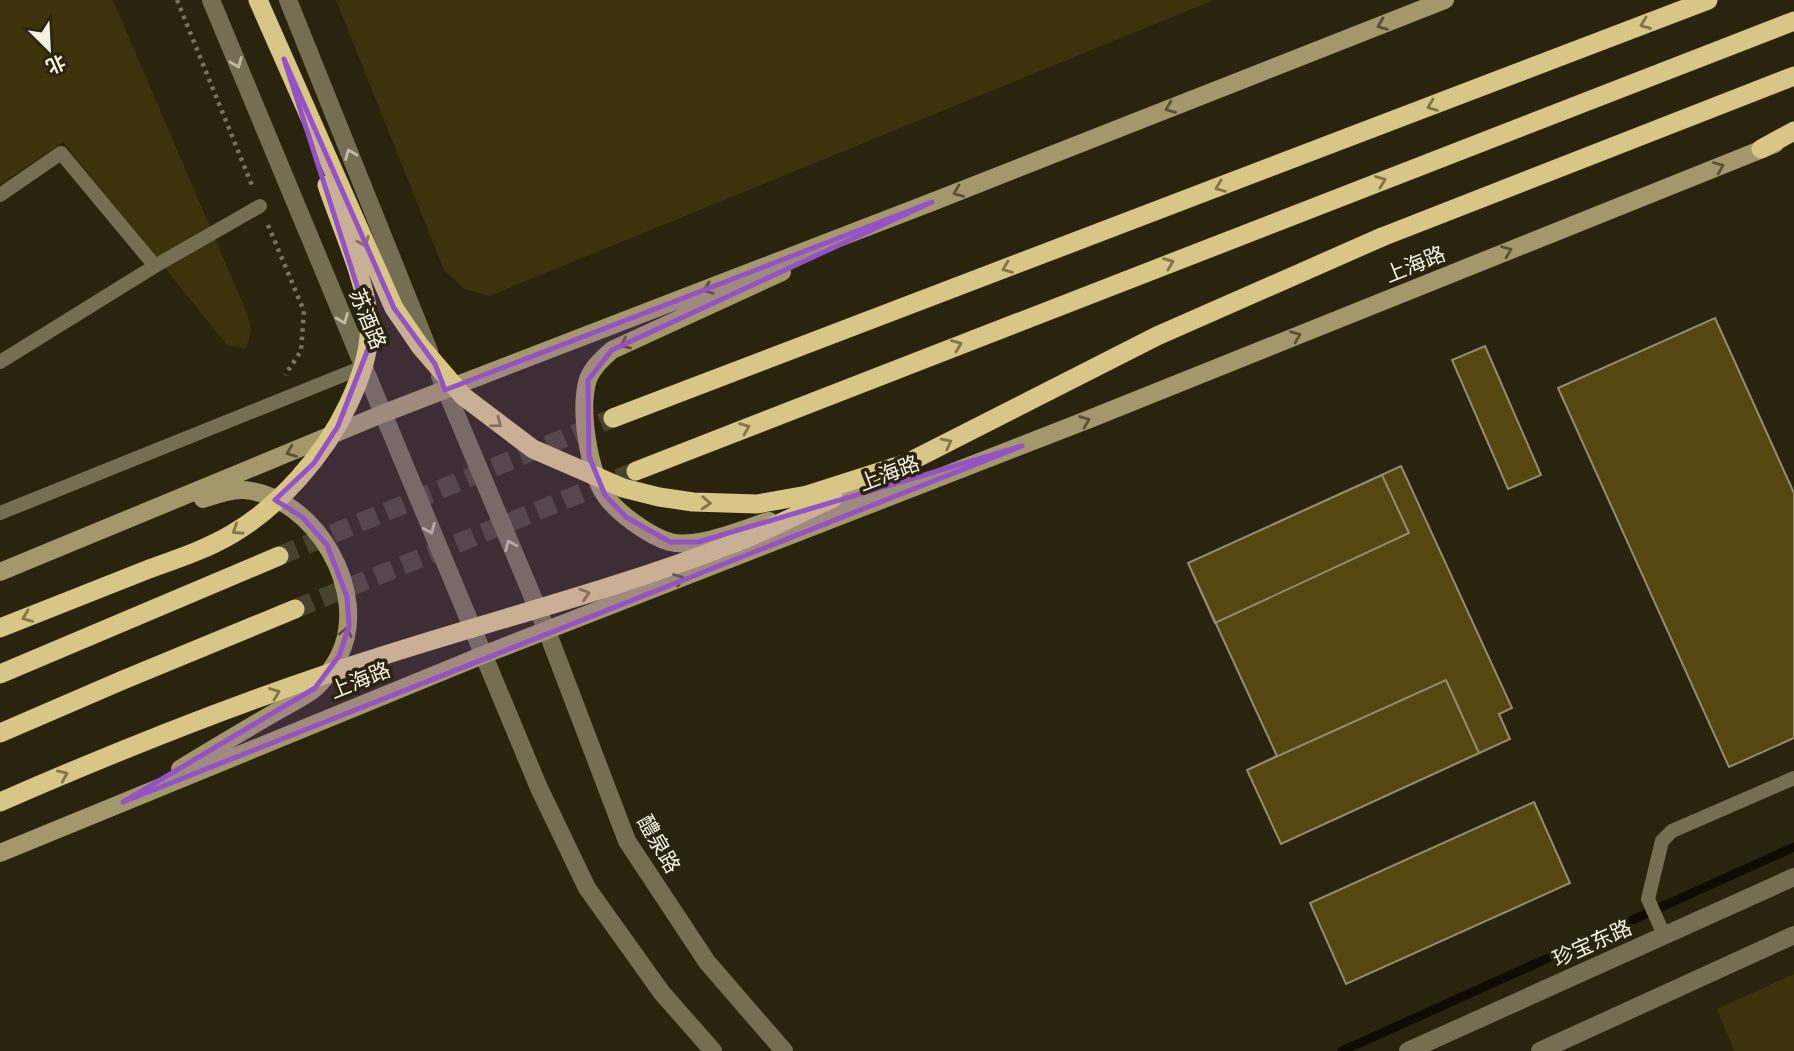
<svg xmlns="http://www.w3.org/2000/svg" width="1794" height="1051" font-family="Lora,'Noto Sans SC',serif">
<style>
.green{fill:#3c320c}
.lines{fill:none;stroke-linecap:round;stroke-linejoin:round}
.stream{stroke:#100b00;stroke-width:9}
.building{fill:#564710;stroke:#938c73;stroke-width:2}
.trunk-tunnel{stroke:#48432f;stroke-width:19;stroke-dasharray:19 10;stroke-linecap:butt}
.path{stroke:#797462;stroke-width:4.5;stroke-dasharray:3.5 5;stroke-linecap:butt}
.service{stroke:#756e52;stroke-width:14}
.minor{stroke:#756e52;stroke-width:18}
.tertiary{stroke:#756e52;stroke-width:18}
.secondary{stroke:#a4976b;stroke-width:18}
.trunk{stroke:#d8c686;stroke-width:19}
.trunk-bridge{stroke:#d8c686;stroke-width:19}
.oneway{stroke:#81754a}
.oneway2{stroke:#5b5234}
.oneway3{stroke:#c1bca9}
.marked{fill:#9353c6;fill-opacity:0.2;stroke:#9353c6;stroke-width:5;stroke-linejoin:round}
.labels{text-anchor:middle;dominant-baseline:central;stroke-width:7;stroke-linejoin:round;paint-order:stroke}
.street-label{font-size:21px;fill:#f4f0e3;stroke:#2a240f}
</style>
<rect width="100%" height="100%" fill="#2a240f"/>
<!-- green -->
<path class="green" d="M0,0H113L247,313L251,330L246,349L227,345L63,142L0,185Z
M336,0H1214L489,296L464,289L444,270Z
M1794,974V1051H1734L1717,1009Z"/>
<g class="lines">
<!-- stream -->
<path class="stream" d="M1342,1051L1794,847"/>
</g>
<!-- building -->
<path class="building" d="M1715,318L1794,493V738L1729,767L1558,388Z
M1485,346L1541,475L1508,489L1452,360Z
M1401,466L1512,708L1499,714L1510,739L1281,844L1247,770L1277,756L1188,563Z
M1382,475L1409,533L1215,623L1188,563Z
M1446,680L1479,753L1281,844L1247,770Z
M1534,802L1570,883L1346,984L1310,903Z"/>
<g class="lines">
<!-- trunk-tunnel -->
<path class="trunk-tunnel" d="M279,556L613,418
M295,609L636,471"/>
<!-- path -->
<path class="path" d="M177,0L253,188
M268,225L304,311L301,351L285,375"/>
<!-- service -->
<path class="service" d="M0,195L61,153L155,266
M0,362L155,266L260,206
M0,513L363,367
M1664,935L1648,899L1662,841L1672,831L1794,778"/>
<!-- minor -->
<path class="minor" d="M1408,1051L1794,877
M1540,1051L1794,935"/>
<!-- tertiary -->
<path class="tertiary" d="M211,0L539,788L587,888L662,993L713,1051
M288,0L429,351
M440,376L547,631L627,841L707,962L784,1051"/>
<!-- secondary -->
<path class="secondary" d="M820,506L900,482
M769,521C742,529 698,549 670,542C649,536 616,512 605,495C588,468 579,409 588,379C593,367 602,359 612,350L782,272
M0,572L382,414L932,202L1445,0
M180,769C209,751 238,734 267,717C282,708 299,700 313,690C322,683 334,666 339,656C371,593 315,496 244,490C231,489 215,495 203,499
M0,853L483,655L1092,418L1775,144"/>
<!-- trunk -->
<path class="trunk" d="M1761,149L1794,131
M1382,237L1794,76
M613,418L1708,0
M636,471L1794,21
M0,674L279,556
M0,733L123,680L295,609"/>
<!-- trunk-bridge -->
<path class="trunk-bridge" d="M258,0L394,308L420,346L463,396L533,449L623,488L659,497L693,502L757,504L807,495L907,463L1157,336L1382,237
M0,628C50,608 99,589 149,569C177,559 207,549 232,534C280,506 325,454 348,405C360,380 371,351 369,323C367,283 340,224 327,185
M0,802C126,747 254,696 385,655C501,618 619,588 732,544C767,531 800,513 833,498"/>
</g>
<!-- one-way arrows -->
<defs><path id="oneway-chevron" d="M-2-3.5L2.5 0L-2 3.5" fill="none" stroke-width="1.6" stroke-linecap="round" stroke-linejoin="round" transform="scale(1.75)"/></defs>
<g class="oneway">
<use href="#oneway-chevron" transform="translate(1645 24) rotate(159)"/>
<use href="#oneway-chevron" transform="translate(1432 106) rotate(159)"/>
<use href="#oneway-chevron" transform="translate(1381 181) rotate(-21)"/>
<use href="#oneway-chevron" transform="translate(1220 187) rotate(159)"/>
<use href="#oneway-chevron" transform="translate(364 242) rotate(66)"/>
<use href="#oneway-chevron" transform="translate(1169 263) rotate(-21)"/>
<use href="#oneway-chevron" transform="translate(1007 268) rotate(159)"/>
<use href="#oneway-chevron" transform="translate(957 345) rotate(-21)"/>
<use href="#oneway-chevron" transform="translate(497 423) rotate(37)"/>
<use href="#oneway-chevron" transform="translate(745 428) rotate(-22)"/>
<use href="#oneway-chevron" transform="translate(947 443) rotate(-27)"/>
<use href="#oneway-chevron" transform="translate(706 503) rotate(3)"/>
<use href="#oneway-chevron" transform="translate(237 530) rotate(147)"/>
<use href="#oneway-chevron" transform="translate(585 594) rotate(-17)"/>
<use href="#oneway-chevron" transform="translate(27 617) rotate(159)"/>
<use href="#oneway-chevron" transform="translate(275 693) rotate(-21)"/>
<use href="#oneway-chevron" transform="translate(63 775) rotate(-24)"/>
</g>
<g class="oneway2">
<use href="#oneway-chevron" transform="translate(1382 25) rotate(158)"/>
<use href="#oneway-chevron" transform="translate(1170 108) rotate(158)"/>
<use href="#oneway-chevron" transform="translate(1719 167) rotate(-22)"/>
<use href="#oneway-chevron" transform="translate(958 192) rotate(158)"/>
<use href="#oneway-chevron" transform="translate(1507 251) rotate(-22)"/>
<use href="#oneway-chevron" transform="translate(708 289) rotate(159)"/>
<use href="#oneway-chevron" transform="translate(1296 336) rotate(-22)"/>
<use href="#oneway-chevron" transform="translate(625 344) rotate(155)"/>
<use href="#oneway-chevron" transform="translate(1085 421) rotate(-21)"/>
<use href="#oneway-chevron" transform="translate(291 452) rotate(158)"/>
<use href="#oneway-chevron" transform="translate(679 579) rotate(-21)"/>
<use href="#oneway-chevron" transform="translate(346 632) rotate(-77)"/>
</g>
<g class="oneway3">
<use href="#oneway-chevron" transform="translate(237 63) rotate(68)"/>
<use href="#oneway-chevron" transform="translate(350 154) rotate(-112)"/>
<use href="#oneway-chevron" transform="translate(343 319) rotate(68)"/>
<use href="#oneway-chevron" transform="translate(430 529) rotate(67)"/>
<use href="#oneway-chevron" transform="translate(510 545) rotate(-113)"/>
</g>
<!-- marked area -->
<path class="marked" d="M284,59L394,308L435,364L445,390L932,202L612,350L588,380L589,456L605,495L626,517L670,542H698L1022,446L123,802L315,688L339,656L349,626L347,597L327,545L302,517L275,500L314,463L338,426L368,349L369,323Z"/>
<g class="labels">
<!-- street labels -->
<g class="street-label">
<text transform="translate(1415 264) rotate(-22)">上海路</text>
<text transform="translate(368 319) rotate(68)">苏酒路</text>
<text transform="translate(889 473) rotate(-21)">上海路</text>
<text transform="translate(360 680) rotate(-22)">上海路</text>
<text transform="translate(659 844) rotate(60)">醴泉路</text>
<text transform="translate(1592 943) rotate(-24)">珍宝东路</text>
</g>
</g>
<!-- north arrow -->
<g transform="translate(49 49) rotate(156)" stroke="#2a240f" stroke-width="5" paint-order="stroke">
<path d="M0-5L12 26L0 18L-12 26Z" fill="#f4f0e3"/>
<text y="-10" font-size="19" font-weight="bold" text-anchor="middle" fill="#f4f0e3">北</text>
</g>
</svg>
